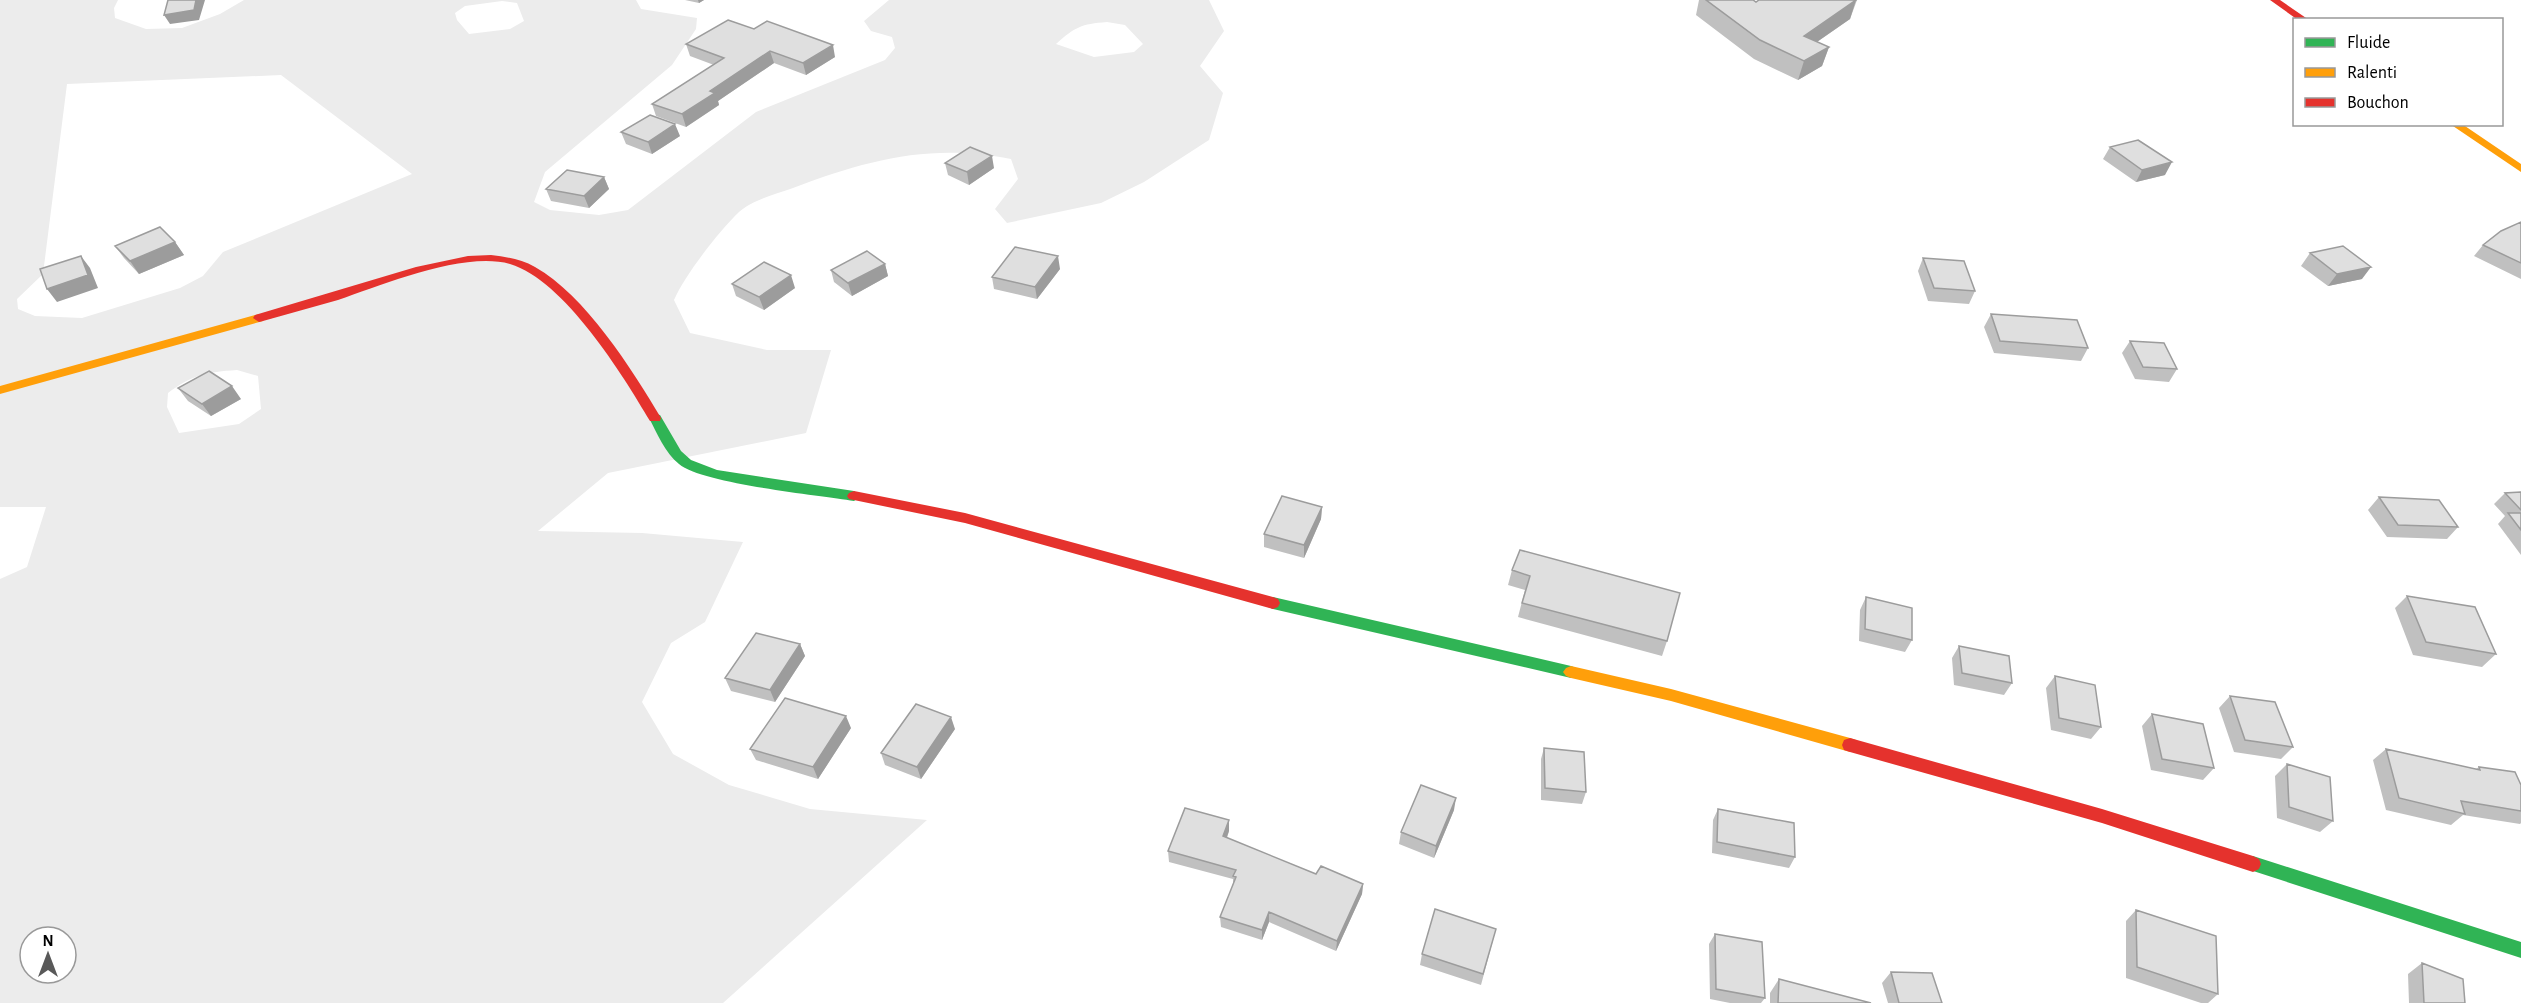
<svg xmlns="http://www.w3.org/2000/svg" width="2521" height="1003" font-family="'Alegreya Sans',sans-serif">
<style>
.green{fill:#ececec;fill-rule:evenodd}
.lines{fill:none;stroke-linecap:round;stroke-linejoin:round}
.fast{fill:#30b455;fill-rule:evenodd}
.slow{fill:#ff9f0a;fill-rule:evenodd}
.jam{fill:#e5322d;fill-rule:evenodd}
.wall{fill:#c0c0c0}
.shaded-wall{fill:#9c9c9c}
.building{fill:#dfdfdf;stroke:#9c9c9c;stroke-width:1.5}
</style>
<rect width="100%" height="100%" fill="#fff"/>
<!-- green -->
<path class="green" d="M0,0H118L114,8L115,18L146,29L182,28L220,14L244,0H636L641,9L697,18L696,29L672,65L545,172L534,202L550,210L599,215L628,210L756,112L885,60L895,48L892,37L871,31L864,21L889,0H1209L1224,31L1200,66L1223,93L1209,140L1144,182L1101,203L1007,223L995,209L1018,179L1011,159C931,143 867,160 793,188C776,194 752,200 739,212C719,231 685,275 674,300L690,333L767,350H831L806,433L608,473L538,531L642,533L743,542L705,622L671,643L642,702L673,754L729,785L810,809L927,820L723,1003H0V579L27,567L46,507H0ZM502,1L517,3L524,21L510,29L469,34L457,20L455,13L465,6ZM1107,22L1125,25L1143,44L1134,52L1094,57L1056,44C1075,27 1081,24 1107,22ZM281,75L412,174L223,252L203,276L180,288L82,318L35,316L18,309L17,299L43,274L67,84ZM237,370L258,376L261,409L239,424L179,433L167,407L168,393C192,375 207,372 237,370ZM30,937H66V973H30Z"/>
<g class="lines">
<!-- fast -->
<path class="fast" d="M655,414L660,415L681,451L691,460L717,470L854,491L861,496L854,501C818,495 703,484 679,464C665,453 657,433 649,418Z
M1273,597L1571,666L1576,668L1579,672L1576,676L1571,678L1273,609L1268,607L1266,603L1268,599Z
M2253,856L2521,942V958L2247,869L2245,864L2247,859Z"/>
<!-- slow -->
<path class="slow" d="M2450,124H2462L2521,164V172Z
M259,314L265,318L263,321L0,394V386Z
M1571,666L1671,689L1850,738L1856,740L1858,745L1856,750L1850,752L1671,701L1571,678L1566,676L1563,672L1566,668Z"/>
<!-- jam -->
<path class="jam" d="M2270,0H2280L2309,20H2298Z
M491,255C507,257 521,259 535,267C585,295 632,369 661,418L660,421H650C623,375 564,280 510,264C463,251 383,285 338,300C313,307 288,314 263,321L259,322L253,318L255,315L416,267L468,256Z
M854,491L965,513L1273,597L1278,599L1280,603L1278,607L1273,609L965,523L849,499L847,496L849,493Z
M1850,738L2102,809L2253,856L2259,859L2261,864L2259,869L2253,872L2102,823L1850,752L1844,750L1842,745L1844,740Z"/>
</g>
<!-- wall -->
<path class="wall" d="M685,0H704L699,3Z
M1699,0H1753L1756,2L1759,0H1857L1850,19L1817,42L1829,47L1822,66L1798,80L1754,59L1696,15Z
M686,44L835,57L806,75L774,63L718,101L719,105L686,127L656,116L652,104L714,65L690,56Z
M621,132L680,136L652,154L626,144Z
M2110,147L2165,175L2136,182L2103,159Z
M945,163L994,168L969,185L948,175Z
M604,177L609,189L589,208L551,201L546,189Z
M2521,222V279L2474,256L2483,245Z
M175,242L184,255L139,274L124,258L115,246Z
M2310,253L2362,279L2328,286L2301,266Z
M1923,258L1975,291L1969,304L1928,301L1918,271Z
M885,264L888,276L852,296L834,282L831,270Z
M1060,269L1037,299L994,289L992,277Z
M732,284L795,288L764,310L736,296Z
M1991,314L2088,348L2081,361L1994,353L1984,327Z
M2130,341L2177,369L2169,382L2135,379L2122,353Z
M178,388L241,399L211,416L188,401Z
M2521,492V555L2498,524L2505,516L2494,504L2505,493Z
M2379,497L2458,527L2447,539L2387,537L2368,510Z
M1322,507L1321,519L1304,558L1264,547V534Z
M1520,550L1667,641L1662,656L1518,617L1525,590L1508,585L1512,570Z
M2407,596L2496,654L2482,667L2413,655L2395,608Z
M1866,597L1912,640L1905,652L1859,641L1860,610Z
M800,644L805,656L775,702L731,691L725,678Z
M1959,646L2012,683L2004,695L1954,685L1952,658Z
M2055,676L2101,727L2091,739L2051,730L2046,688Z
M2230,696L2293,747L2281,759L2234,752L2219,708Z
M2152,714L2214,768L2203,780L2151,770L2142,726Z
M851,728L818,779L756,760L750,749Z
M955,729L921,779L885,765L881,753Z
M1544,748L1586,792L1582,804L1541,800V759Z
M2386,749L2476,769L2479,767L2521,785V823L2520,824L2463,815L2451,825L2386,810L2373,760Z
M2287,764L2333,821L2320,832L2277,818L2275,776Z
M1718,809L1795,857L1789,868L1712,853L1713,820Z
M1454,810L1434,858L1399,844L1401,832Z
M1229,831L1227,838L1316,874L1363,884L1362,894L1336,951L1269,922L1262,940L1221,927L1220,917L1233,884V879L1169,862L1168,851Z
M2136,910L2218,994L2208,1003H2201L2126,978V921Z
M1496,929L1481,985L1420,965L1422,954Z
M1715,934L1765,998L1761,1003H1730L1710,999L1709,944Z
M2422,963L2465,1003H2409L2408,974Z
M1891,972L1942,1003H1888L1882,983Z
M1779,979L1871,1003H1770V993Z"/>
<!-- shaded-wall -->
<path class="shaded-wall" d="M196,0H205L199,20L170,24L164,15Z
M698,0H704L699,3Z
M1856,0L1850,19L1798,55L1804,36Z
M833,45L835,57L806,75L803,63Z
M1829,47L1822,66L1798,80L1804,61Z
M770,51L774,63L718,101L719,105L686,127L682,114L710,91Z
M675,124L680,136L652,154L648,142Z
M992,156L994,168L969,185L967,172Z
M2172,162L2165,175L2136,182L2142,170Z
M604,177L609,189L589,208L584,196Z
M175,242L184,255L139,274L130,261Z
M81,256L90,268L98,288L57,302L47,289Z
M1058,256L1060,269L1037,299L1035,287Z
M885,264L888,276L852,296L848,283Z
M2371,267L2362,279L2328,286L2337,274Z
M791,275L795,288L764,310L759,297Z
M232,386L241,399L211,416L202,404Z
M1322,507L1321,519L1304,558V545Z
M800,644L805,656L775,702L770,690Z
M846,716L851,728L818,779L813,767Z
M951,717L955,729L921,779L917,767Z
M1456,798L1454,810L1434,858L1436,846Z
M1229,820V831L1223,847V836Z
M1363,884L1362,894L1336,951L1337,941Z
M1269,912V922L1262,940V930Z"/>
<!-- building -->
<path class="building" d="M168,0H196L194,10L164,15Z
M1706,0H1753L1756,2L1759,0H1856L1804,36L1829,47L1804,61L1760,40Z
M728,20L754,29L767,21L833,45L803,63L770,51L710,91L715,93L682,114L652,104L724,58L686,44Z
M650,115L675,124L648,142L621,132Z
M2138,140L2172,162L2142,170L2110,147Z
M970,147L992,156L967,172L945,163Z
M567,170L604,177L584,196L546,189Z
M2521,222V263L2483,245L2501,231Z
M160,227L175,242L130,261L115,246Z
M2343,246L2371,267L2337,274L2310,253Z
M1015,247L1058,256L1035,287L992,277Z
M867,251L885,264L848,283L831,270Z
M81,256L88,275L47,289L40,269Z
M1923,258L1964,261L1975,291L1934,288Z
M764,262L791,275L759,297L732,284Z
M1991,314L2077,320L2088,348L2000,341Z
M2130,341L2164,343L2177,369L2143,367Z
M209,371L232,386L202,404L178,388Z
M2521,492V510L2505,493Z
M1282,496L1322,507L1304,545L1264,534Z
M2379,497L2439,500L2458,527L2398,525Z
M2508,513H2521V530Z
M1520,550L1680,593L1667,641L1522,603L1530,576L1512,570Z
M2407,596L2475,607L2496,654L2426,642Z
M1866,597L1912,608V640L1865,629Z
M756,633L800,644L770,690L725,678Z
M1959,646L2009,656L2012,683L1962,673Z
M2055,676L2095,685L2101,727L2059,718Z
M2230,696L2275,702L2293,747L2245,740Z
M785,698L846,716L813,767L750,749Z
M916,704L951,717L917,767L881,753Z
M2152,714L2203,724L2214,768L2162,759Z
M1544,748L1584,752L1586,792L1545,788Z
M2386,749L2480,770L2479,767L2515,772L2521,785V811L2461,801L2465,814L2399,798Z
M2287,764L2330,777L2333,821L2289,807Z
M1421,785L1456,798L1436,846L1401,832Z
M1185,808L1229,820L1223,836L1316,874L1321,866L1363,884L1337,941L1269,912L1262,930L1220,917L1236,877L1233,876L1236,870L1168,851Z
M1718,809L1794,823L1795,857L1717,842Z
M1435,909L1496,929L1483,974L1422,954Z
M2136,910L2216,936L2218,994L2137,967Z
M1715,934L1762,942L1765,998L1716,989Z
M2422,963L2463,979L2465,1003H2424Z
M1891,972L1932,973L1942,1003H1899Z
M1779,979L1871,1003H1778Z"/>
<!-- legend -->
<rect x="2293" y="18" width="210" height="108" fill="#ffffff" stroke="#999999" stroke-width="1.5"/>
<rect x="2305" y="38" width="30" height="9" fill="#30b455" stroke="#999999" stroke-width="1.5"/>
<text x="2347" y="48" font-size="18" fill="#000000">Fluide</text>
<rect x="2305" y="68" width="30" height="9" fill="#ff9f0a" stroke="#999999" stroke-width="1.5"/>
<text x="2347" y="78" font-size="18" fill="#000000">Ralenti</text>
<rect x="2305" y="98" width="30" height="9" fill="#e5322d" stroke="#999999" stroke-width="1.5"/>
<text x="2347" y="108" font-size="18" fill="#000000">Bouchon</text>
<!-- north arrow -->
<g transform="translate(48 955)"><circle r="28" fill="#ffffff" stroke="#999999" stroke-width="1.5"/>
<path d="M0-4.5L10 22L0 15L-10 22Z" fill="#595959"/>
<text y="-9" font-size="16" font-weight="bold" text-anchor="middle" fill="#000000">N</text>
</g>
</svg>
